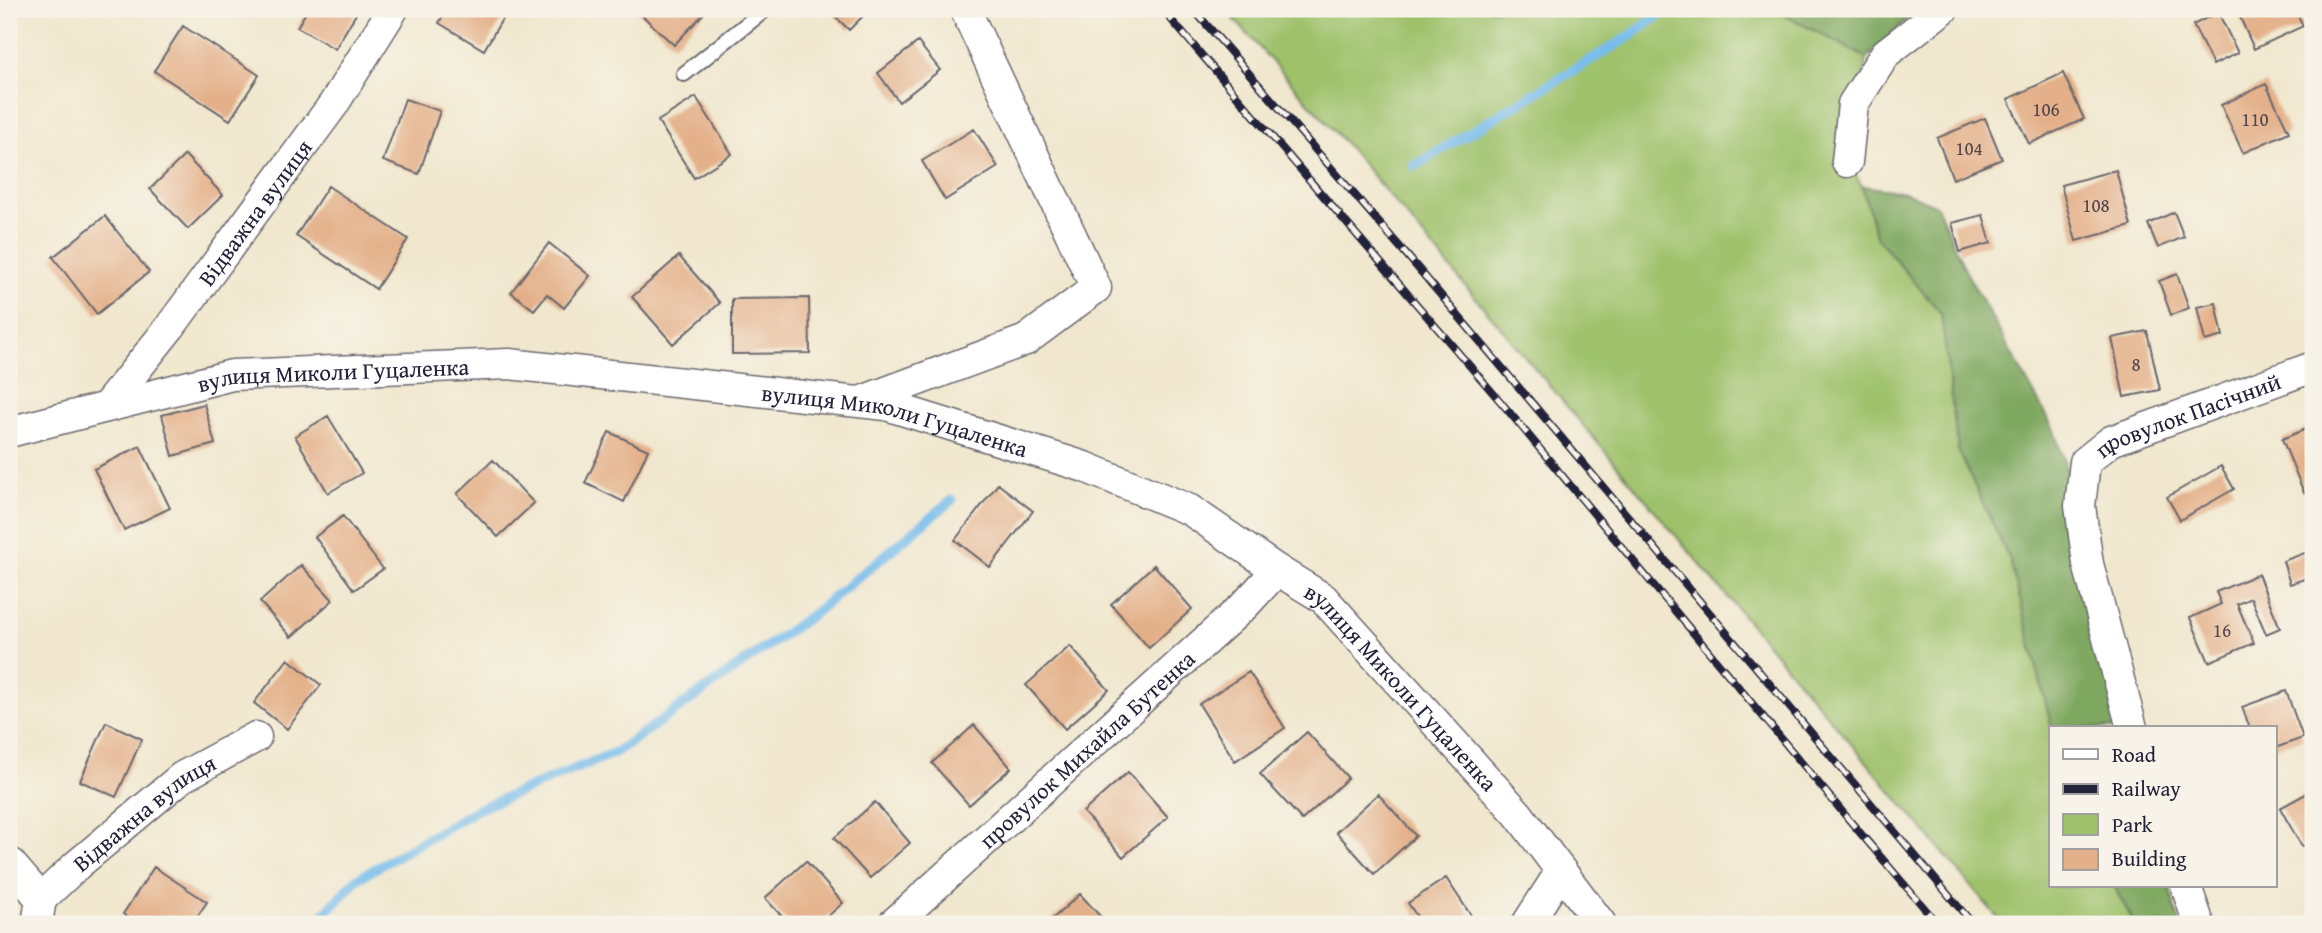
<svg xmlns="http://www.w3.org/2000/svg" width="2322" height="933" font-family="'Gentium Book Plus',serif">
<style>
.green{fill:#9ec16b;stroke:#607253;stroke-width:2}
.forest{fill:#7ea75f;stroke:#50644d;stroke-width:2}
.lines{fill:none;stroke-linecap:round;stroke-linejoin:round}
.stream{stroke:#74bcec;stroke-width:10}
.building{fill:#e4b089}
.service-casing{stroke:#6a676e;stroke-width:18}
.minor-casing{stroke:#6a676e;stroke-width:33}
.service{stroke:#fff;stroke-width:14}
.minor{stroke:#fff;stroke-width:30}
.rail-casing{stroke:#22223b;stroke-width:8}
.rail{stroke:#f7f3e8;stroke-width:5;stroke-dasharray:16;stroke-linecap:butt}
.labels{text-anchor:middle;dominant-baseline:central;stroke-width:7;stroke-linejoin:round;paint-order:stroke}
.number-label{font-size:19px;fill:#52464e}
.street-label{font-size:23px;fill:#22223b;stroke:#f7f3e8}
</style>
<rect width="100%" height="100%" fill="#f7f3e8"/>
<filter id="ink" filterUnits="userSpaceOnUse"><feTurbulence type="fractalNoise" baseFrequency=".0143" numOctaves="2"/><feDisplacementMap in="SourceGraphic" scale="14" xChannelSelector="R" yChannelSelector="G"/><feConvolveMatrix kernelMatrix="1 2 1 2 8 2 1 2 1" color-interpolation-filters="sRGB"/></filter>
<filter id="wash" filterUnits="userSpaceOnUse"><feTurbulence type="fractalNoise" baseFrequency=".00686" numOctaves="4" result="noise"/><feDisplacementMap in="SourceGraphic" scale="28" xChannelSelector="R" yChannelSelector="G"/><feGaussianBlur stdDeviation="1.57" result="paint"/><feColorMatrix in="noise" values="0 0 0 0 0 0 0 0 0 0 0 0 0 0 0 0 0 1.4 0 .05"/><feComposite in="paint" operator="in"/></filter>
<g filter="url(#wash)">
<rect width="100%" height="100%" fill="#f0e7ce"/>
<!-- green -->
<path class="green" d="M1225,9H1773L1867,58L1847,162L1862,186L1877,238L1941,313L1958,450L2010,560L2052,728L2051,886H2114L2135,924H2003L1351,150Z"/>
<!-- forest -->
<path class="forest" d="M1773,9H1917L1867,58Z
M1862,186L1905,192L1937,206L1965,270L2053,428L2068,473L2084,599L2122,728H2052L2010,560L1958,450L1941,313L1877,238Z
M2114,886H2169L2180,924H2135Z"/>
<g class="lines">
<!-- stream -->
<path class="stream" d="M1414,166L1627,38L1668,9
M315,924L357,879L478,809L616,752L816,612L952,500"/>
</g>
<g id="blocks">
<!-- building -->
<path class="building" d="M308,9H359L335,49L297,27Z
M447,9H508L484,50L439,23Z
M635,9H708L674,45Z
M828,9H870L849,30Z
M2253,9H2295L2303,26L2254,49L2239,15Z
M2218,12L2238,53L2213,65L2193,25Z
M183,26L259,75L230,120L154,71Z
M918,42L940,70L899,102L878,73Z
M2063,73L2084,119L2029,144L2008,99Z
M2266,84L2289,132L2243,153L2221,105Z
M696,97L732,154L694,178L658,121Z
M405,99L440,111L419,174L383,161Z
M1985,118L2002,159L1953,179L1937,138Z
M974,129L998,167L945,200L922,161Z
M185,155L223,195L188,229L150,189Z
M2116,170L2131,226L2076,241L2061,185Z
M328,186L408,239L376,289L296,236Z
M2174,212L2184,237L2158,248L2148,224Z
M1983,215L1991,243L1960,252L1952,223Z
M105,216L149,272L97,314L53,257Z
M549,243L590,276L564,308L547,294L534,310L511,292Z
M679,256L720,303L673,344L632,297Z
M2177,274L2189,308L2171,315L2159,281Z
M809,298L810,353L732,354V299Z
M2216,303L2223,336L2205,341L2197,307Z
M2147,331L2160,390L2124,397L2112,338Z
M204,404L215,444L173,456L162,415Z
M328,416L362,473L328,493L295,436Z
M2313,426V489L2304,493L2282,439Z
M609,432L648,450L624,502L585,483Z
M140,446L170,508L124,530L94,469Z
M493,460L534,503L498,537L457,494Z
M2221,466L2234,489L2180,520L2167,497Z
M998,484L1033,511L990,567L955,540Z
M343,516L383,569L354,590L315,537Z
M2313,550V576L2290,584L2283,561Z
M301,565L333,600L291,637L260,602Z
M1154,565L1192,609L1149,648L1111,604Z
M2258,574L2280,628L2266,634L2251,598L2237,604L2254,643L2209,662L2190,618L2221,604L2216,592Z
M1070,646L1109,690L1065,729L1026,685Z
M288,659L321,685L287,729L254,703Z
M1249,672L1285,728L1235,761L1199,704Z
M2286,691L2303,738L2275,748V728H2250L2242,707Z
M106,722L142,739L116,797L80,781Z
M974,725L1011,768L969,805L932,763Z
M1307,732L1348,778L1302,820L1260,774Z
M1128,772L1168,817L1123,857L1083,812Z
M2313,790V847L2311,842L2302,847L2280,808Z
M1378,794L1416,836L1374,874L1336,832Z
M875,802L910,843L870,878L834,838Z
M806,861L843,903L819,924H789L765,898Z
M154,867L207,902L192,924H139L123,914Z
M1446,878L1476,923L1473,924H1422L1408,903Z
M1080,894L1107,924H1053L1050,921Z"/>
</g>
</g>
<g filter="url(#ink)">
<use href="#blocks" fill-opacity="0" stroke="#6a676e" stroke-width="2"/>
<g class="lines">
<!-- service casing -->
<g class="service-casing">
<path id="service" d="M684,74L766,9"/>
</g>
<!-- minor casing -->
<g class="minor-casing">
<g id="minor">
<path d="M1847,162L1853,104L1886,53L1943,9"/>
<path d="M862,401L1026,340L1096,288L965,9"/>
<path id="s1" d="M106,407L170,327L333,105L393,9"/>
<path id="s2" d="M9,432L232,375L509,364L886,405L1085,467L1190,510L1277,570L1323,598L1518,814L1601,924"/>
<path id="s3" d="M2132,728L2088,564L2080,506L2085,462L2111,441L2313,367"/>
<path d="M9,862L41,899L37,924"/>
<path d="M2186,886L2199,924"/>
<path id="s4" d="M41,899L77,865L182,777L256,737"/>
<path id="s5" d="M893,924L1245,605L1277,570"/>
<path d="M1527,924L1561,871"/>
</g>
</g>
<!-- service -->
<use href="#service" class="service"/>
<!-- minor -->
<use href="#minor" class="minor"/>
<!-- rail casing -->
<g class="rail-casing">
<path id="rail" d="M1162,9L1500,401L1850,821L1938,924
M1193,9L1400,247L1973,924"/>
</g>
<!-- rail -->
<use href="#rail" class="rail"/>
</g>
</g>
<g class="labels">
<!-- number labels -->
<g class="number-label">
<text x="2046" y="109">106</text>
<text x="2255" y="119">110</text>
<text x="1969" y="148">104</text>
<text x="2096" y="205">108</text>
<text x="2136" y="364">8</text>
<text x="2222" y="630">16</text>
</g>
<!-- street labels -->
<g class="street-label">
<text stroke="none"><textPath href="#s1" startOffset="245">Відважна вулиця</textPath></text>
<text stroke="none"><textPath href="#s2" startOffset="331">вулиця Миколи Гуцаленка</textPath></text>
<text stroke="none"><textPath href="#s3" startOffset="387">провулок Пасічний</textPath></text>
<text stroke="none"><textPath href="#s2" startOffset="898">вулиця Миколи Гуцаленка</textPath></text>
<text stroke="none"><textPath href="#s2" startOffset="1486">вулиця Миколи Гуцаленка</textPath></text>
<text stroke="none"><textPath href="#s5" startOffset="261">провулок Михайла Бутенка</textPath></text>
<text stroke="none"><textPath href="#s4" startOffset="135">Відважна вулиця</textPath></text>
</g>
</g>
<!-- margin -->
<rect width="2322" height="933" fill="none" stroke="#f7f3e8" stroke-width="35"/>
<!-- legend -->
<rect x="2049" y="726" width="228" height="161" fill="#f7f3e8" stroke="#a29fa3" stroke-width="2"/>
<rect x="2063" y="749" width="35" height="10" fill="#ffffff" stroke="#a29fa3" stroke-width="2"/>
<text x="2112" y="762" font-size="21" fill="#22223b">Road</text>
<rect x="2063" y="784" width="35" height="10" fill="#22223b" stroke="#a29fa3" stroke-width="2"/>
<text x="2112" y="796" font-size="21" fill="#22223b">Railway</text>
<rect x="2063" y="814" width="35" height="21" fill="#9ec16b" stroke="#a29fa3" stroke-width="2"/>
<text x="2112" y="832" font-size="21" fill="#22223b">Park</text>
<rect x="2063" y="849" width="35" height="21" fill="#e4b089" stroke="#a29fa3" stroke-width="2"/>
<text x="2112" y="866" font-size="21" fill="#22223b">Building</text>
</svg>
